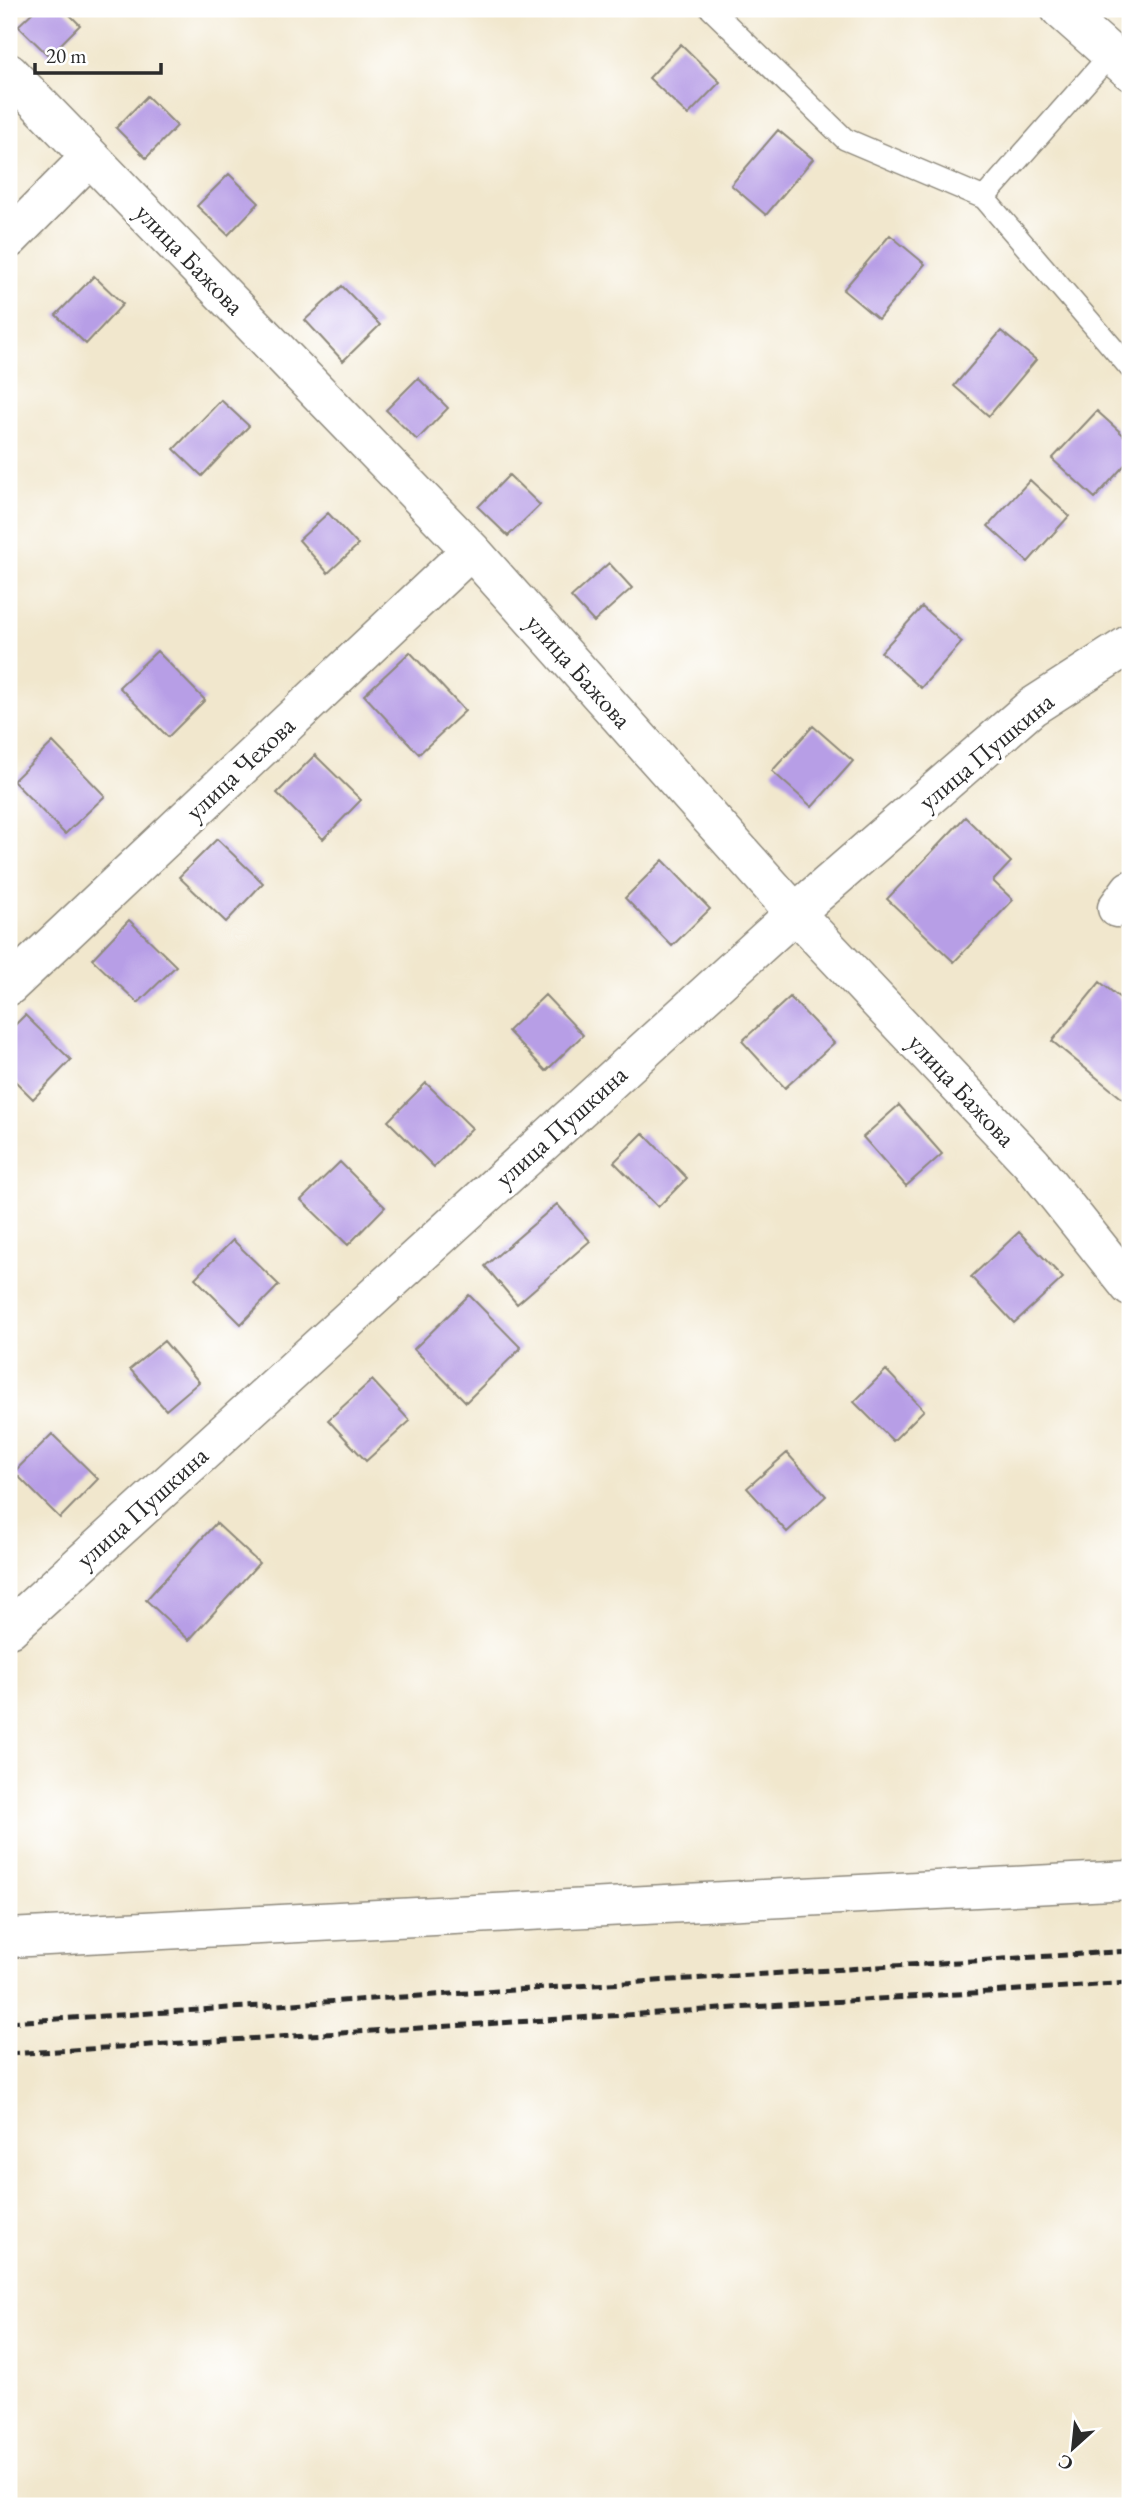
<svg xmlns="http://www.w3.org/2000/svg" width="1139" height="2515" font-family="'EB Garamond',serif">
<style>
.building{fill:#b79ee6}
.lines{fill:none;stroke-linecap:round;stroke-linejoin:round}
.service-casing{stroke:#8e897c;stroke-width:24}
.minor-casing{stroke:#8e897c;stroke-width:41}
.primary-casing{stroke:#8e897c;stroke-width:41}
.service{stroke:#fff;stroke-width:21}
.minor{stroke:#fff;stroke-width:38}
.primary{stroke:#fff;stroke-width:38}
.rail{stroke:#2b2b2b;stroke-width:5;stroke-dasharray:10 5;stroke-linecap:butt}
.labels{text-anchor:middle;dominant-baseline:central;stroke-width:7;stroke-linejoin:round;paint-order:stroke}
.street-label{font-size:26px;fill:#2b2b2b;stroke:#fff}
</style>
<rect width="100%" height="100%" fill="#fff"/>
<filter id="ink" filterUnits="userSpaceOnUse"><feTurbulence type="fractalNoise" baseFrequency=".0143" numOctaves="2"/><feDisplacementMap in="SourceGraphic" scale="14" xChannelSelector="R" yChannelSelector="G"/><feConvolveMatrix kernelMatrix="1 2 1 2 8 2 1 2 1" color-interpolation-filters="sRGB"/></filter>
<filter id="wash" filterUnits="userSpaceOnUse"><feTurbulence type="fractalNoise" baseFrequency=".00686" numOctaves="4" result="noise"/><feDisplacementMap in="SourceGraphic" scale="28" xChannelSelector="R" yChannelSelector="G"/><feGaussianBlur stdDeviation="1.57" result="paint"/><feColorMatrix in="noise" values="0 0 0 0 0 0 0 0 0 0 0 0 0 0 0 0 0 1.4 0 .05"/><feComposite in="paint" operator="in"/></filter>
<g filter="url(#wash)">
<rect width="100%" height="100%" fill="#f1e7cd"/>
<g id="blocks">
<!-- building -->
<path class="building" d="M36,9H64L80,25L49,56L18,26Z
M681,44L720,82L688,115L649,78Z
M147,96L177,126L146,158L116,128Z
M778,130L813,159L766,215L731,185Z
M229,174L259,203L228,235L197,206Z
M890,235L925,264L878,319L843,290Z
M94,276L123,304L86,344L56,315Z
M342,286L380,325L343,361L305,320Z
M1001,331L1036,360L989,416L954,386Z
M418,378L448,408L417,440L386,410Z
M221,400L249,426L202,476L174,449Z
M1097,411L1130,441V459L1095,498L1052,459Z
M509,475L540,505L508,536L478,507Z
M1030,480L1069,516L1028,562L988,526Z
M328,513L358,545L328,573L299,540Z
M609,563L632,588L594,622L571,597Z
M922,607L962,642L921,688L881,652Z
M157,651L205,700L168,737L119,687Z
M410,652L465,711L419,754L364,695Z
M813,726L853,761L812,807L772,771Z
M53,742L105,796L65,834L13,781Z
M315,755L361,800L323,839L277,793Z
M965,817L1011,862L993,881L1013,900L954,962L887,899Z
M217,839L263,883L226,922L179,877Z
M663,860L710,909L672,946L625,898Z
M129,920L176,966L138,1003L92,959Z
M1100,982L1130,1006V1105L1052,1041Z
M545,995L583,1035L546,1071L508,1031Z
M790,997L834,1043L785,1088L742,1041Z
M25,1015L71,1060L33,1099L9,1075V1031Z
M426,1083L472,1128L434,1167L388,1121Z
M899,1105L942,1154L906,1186L863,1137Z
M643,1133L687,1178L658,1207L614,1162Z
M340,1162L385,1207L348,1245L301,1200Z
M557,1204L590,1241L517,1304L485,1266Z
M1019,1232L1063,1278L1014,1323L971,1277Z
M233,1240L279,1285L241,1324L195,1278Z
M469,1295L521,1348L466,1402L414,1349Z
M164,1341L199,1382L166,1410L130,1369Z
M886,1370L924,1410L893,1441L854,1402Z
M372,1380L410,1421L366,1461L328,1420Z
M52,1434L98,1479L60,1518L14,1472Z
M787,1453L826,1496L787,1532L747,1488Z
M216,1523L259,1563L189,1640L146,1600Z"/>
</g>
</g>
<g filter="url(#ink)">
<use href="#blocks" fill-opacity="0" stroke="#8e897c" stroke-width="2"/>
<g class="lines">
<!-- service casing -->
<g class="service-casing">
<path id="service" d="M711,9L845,139L984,198
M1111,54L984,198L1130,368"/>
</g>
<!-- minor casing -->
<g class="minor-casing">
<path id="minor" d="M9,73L471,550L795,913L1032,1164L1130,1287
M9,239L90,157
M1117,908L1130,890
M9,986L471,550
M9,1629L795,913L1032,707L1130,644
M9,1938L1130,1880"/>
</g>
<!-- primary casing -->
<g class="primary-casing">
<path id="primary" d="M1060,9L1130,71"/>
</g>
<!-- service -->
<use href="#service" class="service"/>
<!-- minor -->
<use href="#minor" class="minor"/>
<!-- primary -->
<use href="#primary" class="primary"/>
<!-- rail -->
<path class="rail" d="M9,2022L1130,1951
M9,2054L1130,1983"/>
</g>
</g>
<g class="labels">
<!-- street labels -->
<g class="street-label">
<text transform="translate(190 259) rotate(46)">улица Бажова</text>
<text transform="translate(579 671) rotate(48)">улица Бажова</text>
<text transform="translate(986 751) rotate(-40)">улица Пушкина</text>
<text transform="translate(240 768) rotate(-43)">улица Чехова</text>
<text transform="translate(962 1090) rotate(47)">улица Бажова</text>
<text transform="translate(561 1126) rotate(-42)">улица Пушкина</text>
<text transform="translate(142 1507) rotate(-42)">улица Пушкина</text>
</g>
</g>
<!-- margin -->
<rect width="1139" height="2515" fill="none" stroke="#fff" stroke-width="35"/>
<!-- north arrow -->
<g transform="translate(1073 2448) rotate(207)" stroke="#ffffff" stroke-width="5" paint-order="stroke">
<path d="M0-5L12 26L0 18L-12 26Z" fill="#2b2b2b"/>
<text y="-10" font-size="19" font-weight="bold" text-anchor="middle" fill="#2b2b2b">С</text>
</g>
<!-- scale -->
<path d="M35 63v10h126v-10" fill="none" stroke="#2b2b2b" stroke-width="3.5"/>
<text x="46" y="63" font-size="21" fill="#2b2b2b" stroke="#ffffff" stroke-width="5" paint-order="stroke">20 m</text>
</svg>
